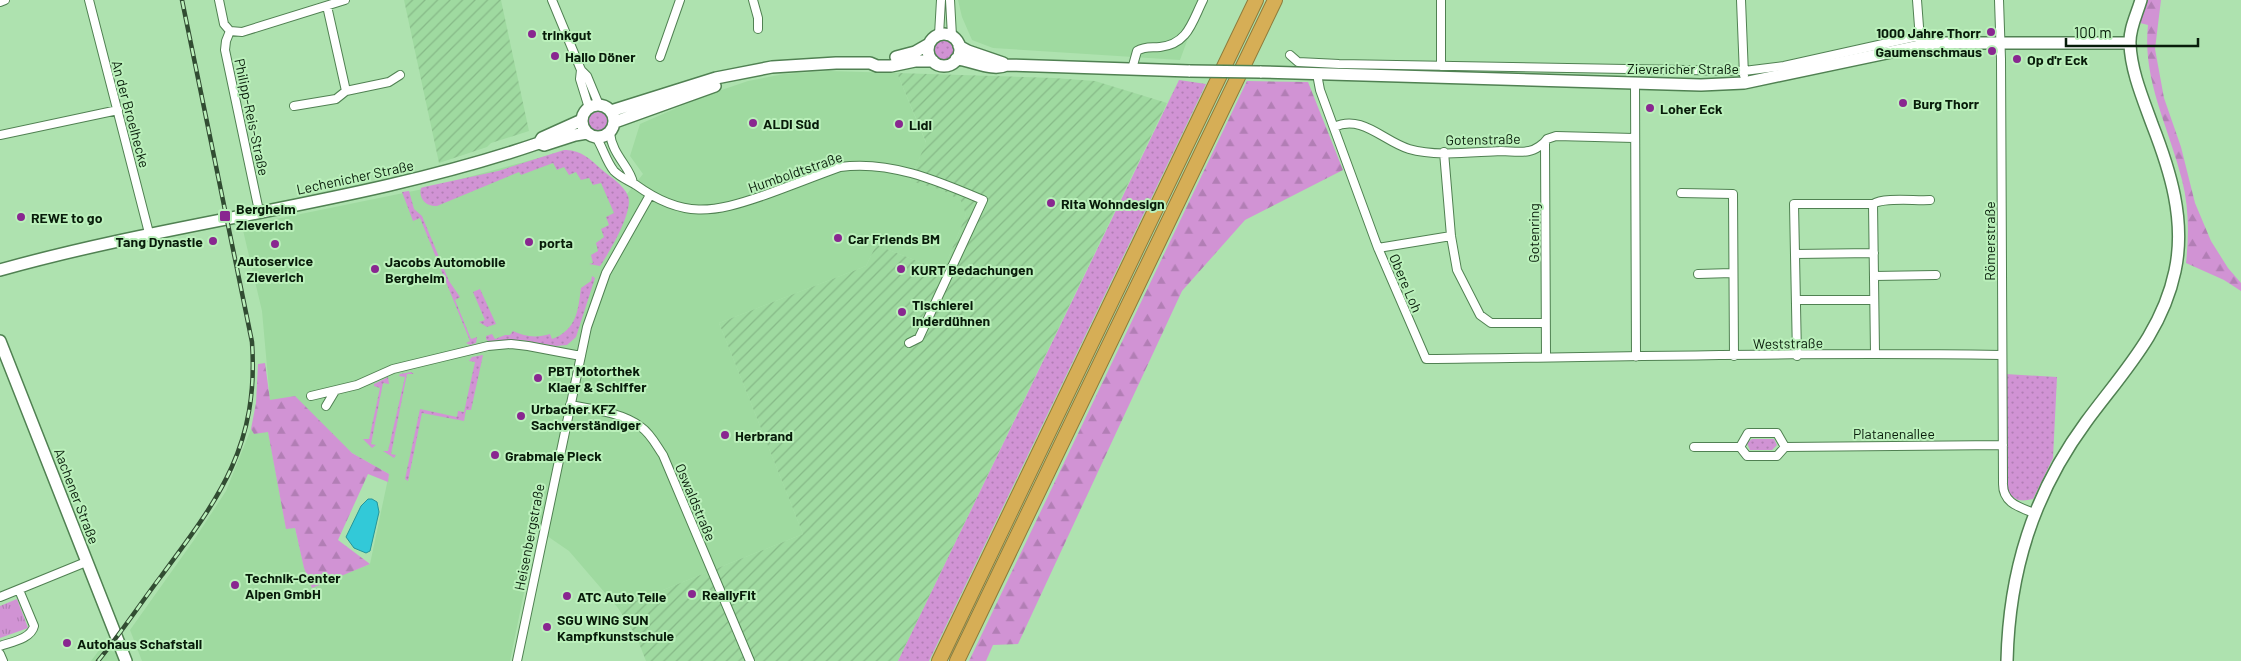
<svg xmlns="http://www.w3.org/2000/svg" width="2241" height="661" font-family="Barlow,sans-serif">
<style>
.built{fill:#9fdaa0}
.industrial{fill:url(#industrial-furrows)}
.grass{fill:url(#grass-dots)}
.forest{fill:url(#forest-firs)}
.park{fill:url(#park-tufts)}
.water{fill:#32c9d8;stroke:#25959a}
.lines{fill:none;stroke-linecap:round;stroke-linejoin:round}
.street-casing{stroke:#508152;stroke-width:10}
.secondary-casing{stroke:#508152;stroke-width:14}
.highway-casing{stroke:#8e7b3b;stroke-width:16}
.street{stroke:#fff;stroke-width:8}
.secondary{stroke:#fff;stroke-width:11}
.highway{stroke:#d6ae56;stroke-width:14}
.rail-casing{stroke:#314c32;stroke-width:4.5}
.rail{stroke:#bbf0bb;stroke-width:2.5;stroke-dasharray:8;stroke-linecap:butt}
.secondary-bridge-casing{stroke:#508152;stroke-width:14;stroke-linecap:butt}
.secondary-bridge{stroke:#fff;stroke-width:11}
.poi-dot{fill:#892790;stroke:#bbf0bb;stroke-width:2}
.labels{text-anchor:middle;dominant-baseline:central;stroke-width:4;stroke-linejoin:round;paint-order:stroke}
.poi-label{font-size:14px;font-weight:bold;fill:#081c0a;stroke:#bbf0bb;text-anchor:start}
.street-label{font-size:14px;fill:#081c0a;stroke:#bbf0bb}
</style>
<defs>
<pattern id="industrial-furrows" width="10" height="10" patternUnits="userSpaceOnUse" patternTransform="scale(1.25)"><rect width="10" height="10" fill="#9fdaa0"/><path d="M-1 1l2-2M0 10L10 0M9 11l2-2" fill="none" stroke="#87ba88"/></pattern>
<pattern id="grass-dots" width="8" height="8" patternUnits="userSpaceOnUse" patternTransform="scale(1.25)"><rect width="8" height="8" fill="#d193d4"/><path d="M2 2h.1M6 6h.1" fill="none" stroke="#b27eb5" stroke-width="1.8" stroke-linecap="round"/></pattern>
<pattern id="forest-firs" width="22" height="20" patternUnits="userSpaceOnUse" patternTransform="scale(1.25)"><rect width="22" height="20" fill="#d193d4"/><path d="M5 1l3.5 6h-7zM16 11l3.5 6h-7z" fill="#b27eb5"/></pattern>
<pattern id="park-tufts" width="24" height="20" patternUnits="userSpaceOnUse" patternTransform="scale(1.25)"><rect width="24" height="20" fill="#d193d4"/><path d="M3 7l-1-3M5 7V3M7 7l1-3M15 17l-1-3M17 17v-4M19 17l1-3" fill="none" stroke="#b27eb5"/></pattern>
</defs>
<rect width="100%" height="100%" fill="#aee2af"/>
<!-- built -->
<path class="built" d="M958,0H1202L1180,60L993,48L972,40L962,17Z
M828,71L897,73L926,143L910,180L942,190L962,201L966,215L943,271L876,245L866,266L719,323L803,534L618,608L569,551L537,529L510,661H142L130,630L194,540L226,491L251,429L254,434L268,431L286,528H295L304,567L312,587L370,564L389,474L352,453L333,436L270,400L262,311L242,226L428,188L561,152L590,161L617,183L627,194L643,174L630,156L640,124L704,96L748,81L784,74Z
M106,641L112,651L117,653L120,661H91Z"/>
<!-- industrial -->
<path class="industrial" d="M404,0H501L529,131L491,143L487,147L439,163Z
M897,73L1054,78L1095,81L1167,103L898,661H646L637,638L618,608L803,534L719,323L866,266L876,245L943,271L966,215L961,201L942,190L910,181L926,142Z"/>
<!-- grass -->
<path class="grass" d="M934 50a10 10 0 1 1 20 0a10 10 0 1 1-20 0Z
M1179,80L1206,84L929,661H898Z
M588 122a10 10 0 1 1 20 0a10 10 0 1 1-20 0Z
M564,150C580,149 590,159 601,169C609,176 624,185 628,196C634,211 609,253 600,266L589,264L593,263L591,255L598,251L596,243L604,237L601,229L609,225L606,217L614,213L601,183L593,185L589,178L581,180L576,172L569,175L564,167L557,170L553,163L521,175L519,172L437,206C427,207 418,199 421,188L424,187L498,171Z
M409,191L414,209L422,216L449,281L460,297L455,300L471,339L477,337L476,343L470,345L466,343L470,341L420,218L413,221L402,192Z
M592,276L595,278L576,337L567,345L556,346L522,340L488,341L486,339V336L492,334L495,339L505,335H510L513,331C525,337 537,338 550,334L552,339C577,330 578,310 581,288L591,281Z
M480,289L496,324L487,327L479,322L485,320L473,292Z
M483,355L471,410H466L464,421L422,413L408,481L405,479L420,409L457,417L458,411L464,412L475,362L469,361L472,357Z
M411,372L414,374H407L391,454L396,455L394,458L383,451H388L405,377L399,376L400,374Z
M2005,374L2057,377L2053,458L2033,499C2021,502 2014,501 2007,490Z
M388,377L389,384L383,383L371,444L376,445L372,448L363,439H369L380,388L374,386V384Z
M1752,439H1774L1777,445L1772,450H1750L1747,443Z"/>
<!-- forest -->
<path class="forest" d="M2146,0H2161L2155,49L2164,98L2181,147L2195,203L2211,241L2228,268L2241,283V291L2224,280L2186,263C2189,235 2189,207 2182,180C2169,127 2142,80 2148,25L2140,23Z
M1247,81L1308,82L1343,170L1245,220L1182,291L1018,644L993,645L986,661H969Z
M265,363L270,400L295,396L352,453L389,474L388,482L368,474L338,540L370,564L312,588L304,568L295,528L286,529L268,432L254,434L251,429L256,403L258,364Z"/>
<!-- park -->
<path class="park" d="M17,599L28,628L0,638V606Z"/>
<!-- water -->
<path class="water" d="M368,499H372L377,502L379,512L370,551L366,553L354,548L346,537L361,506Z"/>
<g class="lines">
<!-- street casing -->
<g class="street-casing">
<path id="street" d="M89,0L149,233
M219,0L224,24L230,31
M552,0L581,70L587,76L599,105
M753,0L758,18V29
M950,0L952,36
M1741,0L1744,75
M1917,0L1920,40
M1999,0L2001,59L2003,483
M0,2L5,0
M327,6L346,91L389,82L400,75
M230,31L226,41L225,50L259,211
M230,31L242,32L345,0
M939,35L941,0
M1290,55L1298,62L1339,64L1744,71L1784,66L1919,36
M660,57L680,0
M1441,66V0
M1132,69L1137,51C1145,46 1152,48 1160,47C1188,44 1192,22 1203,0
M581,70L580,79L589,108
M1317,74L1320,90L1378,248L1426,359C1617,357 1809,352 2001,355
M1635,83L1636,357
M294,106L336,99L346,91
M1334,127C1362,114 1383,141 1409,149C1437,157 1472,152 1501,151C1510,151 1520,153 1529,151C1535,150 1544,144 1547,139L1556,136L1634,138
M610,133C612,155 631,168 633,183
M0,135L118,110
M596,137C603,148 606,161 614,171C621,178 628,180 636,185C683,219 713,213 765,195C790,186 815,176 840,167C890,160 938,181 983,200L919,338L909,343
M1545,143L1546,357
M1444,152L1451,236L1457,270L1480,315L1491,323H1545
M1681,193L1733,194L1734,356
M1873,204C1884,197 1915,201 1930,200
M1378,248L1451,236
M1795,254L1874,253
M1698,274L1732,273
M1874,276L1936,275
M1796,300H1874
M1797,356L1794,204H1873L1875,353
M311,396L357,385L393,369L488,346L511,344L528,346L581,356
M570,405C592,409 624,413 641,427C651,434 656,445 663,455L750,661
M326,406L335,391
M1694,447H1740L1747,456H1777L1785,447L2003,445
M1740,447L1748,433H1777L1785,447
M2003,484C2003,503 2019,507 2034,513
M0,597L86,562
M0,646C11,642 31,639 34,626L19,590
M0,654L3,661
M517,661L587,327L606,273L650,195"/>
</g>
<!-- secondary casing -->
<g class="secondary-casing">
<path id="secondary" d="M928 50a16 16 0 1 1 32 0a16 16 0 1 1-32 0Z
M959,46L968,51L1003,63
M896,57L915,52L929,44
M956,59C972,60 992,72 1007,65L1190,71
M1260,72L1701,85L1744,83L1934,43H2130
M582 121a16 16 0 1 1 32 0a16 16 0 1 1-32 0Z
M611,111L716,78L772,67L836,63H870L877,66H891L915,61H933
M615,122L715,86
M539,143L544,145L575,135L587,133
M0,270C178,220 364,203 539,143L542,138L582,120
M0,341L126,661
M2007,661C2009,572 2033,494 2086,422C2122,373 2162,333 2175,271C2186,220 2170,170 2152,124C2143,99 2131,71 2130,44C2129,29 2137,14 2141,0"/>
</g>
<!-- highway casing -->
<g class="highway-casing">
<path id="highway" d="M939,661L1256,0
M957,661L1275,0"/>
</g>
<!-- street -->
<use href="#street" class="street"/>
<!-- secondary -->
<use href="#secondary" class="secondary"/>
<!-- highway -->
<use href="#highway" class="highway"/>
<!-- rail casing -->
<g class="rail-casing">
<path id="rail" d="M98,661C121,633 140,604 162,575C220,497 259,445 252,342L182,0"/>
</g>
<!-- rail -->
<use href="#rail" class="rail"/>
<!-- secondary-bridge casing -->
<g class="secondary-bridge-casing">
<path id="secondary-bridge" d="M1190,71L1260,72"/>
</g>
<!-- secondary-bridge -->
<use href="#secondary-bridge" class="secondary-bridge"/>
</g>
<!-- markers -->
<g class="poi-dot">
<circle cx="1991" cy="32" r="5"/>
<circle cx="532" cy="34" r="5"/>
<circle cx="1992" cy="51" r="5"/>
<circle cx="555" cy="56" r="5"/>
<circle cx="2017" cy="59" r="5"/>
<circle cx="1903" cy="103" r="5"/>
<circle cx="1650" cy="108" r="5"/>
<circle cx="753" cy="123" r="5"/>
<circle cx="899" cy="124" r="5"/>
<circle cx="1051" cy="203" r="5"/>
<rect x="219" y="210" width="12" height="12" rx="2.5"/>
<circle cx="21" cy="217" r="5"/>
<circle cx="838" cy="238" r="5"/>
<circle cx="213" cy="241" r="5"/>
<circle cx="529" cy="242" r="5"/>
<circle cx="275" cy="244" r="5"/>
<circle cx="375" cy="269" r="5"/>
<circle cx="901" cy="269" r="5"/>
<circle cx="902" cy="312" r="5"/>
<circle cx="538" cy="378" r="5"/>
<circle cx="521" cy="416" r="5"/>
<circle cx="725" cy="435" r="5"/>
<circle cx="495" cy="455" r="5"/>
<circle cx="235" cy="585" r="5"/>
<circle cx="692" cy="594" r="5"/>
<circle cx="567" cy="596" r="5"/>
<circle cx="547" cy="627" r="5"/>
<circle cx="67" cy="643" r="5"/>
</g>
<g class="labels">
<!-- poi labels -->
<g class="poi-label">
<text x="1981" y="32" text-anchor="end">1000 Jahre Thorr</text>
<text x="542" y="34">trinkgut</text>
<text x="1982" y="51" text-anchor="end">Gaumenschmaus</text>
<text x="565" y="56">Hallo Döner</text>
<text x="2027" y="59">Op d'r Eck</text>
<text x="1913" y="103">Burg Thorr</text>
<text x="1660" y="108">Loher Eck</text>
<text x="763" y="123">ALDI Süd</text>
<text x="909" y="124">Lidl</text>
<text x="1061" y="203">Rita Wohndesign</text>
<text x="236" y="208">Bergheim<tspan x="236" dy="16">Zieverich</tspan></text>
<text x="31" y="217">REWE to go</text>
<text x="848" y="238">Car Friends BM</text>
<text x="203" y="241" text-anchor="end">Tang Dynastie</text>
<text x="539" y="242">porta</text>
<text x="275" y="260" text-anchor="middle">Autoservice<tspan x="275" dy="16">Zieverich</tspan></text>
<text x="385" y="261">Jacobs Automobile<tspan x="385" dy="16">Bergheim</tspan></text>
<text x="911" y="269">KURT Bedachungen</text>
<text x="912" y="304">Tischlerei<tspan x="912" dy="16">Inderdühnen</tspan></text>
<text x="548" y="370">PBT Motorthek<tspan x="548" dy="16">Klaer &amp; Schiffer</tspan></text>
<text x="531" y="408">Urbacher KFZ<tspan x="531" dy="16">Sachverständiger</tspan></text>
<text x="735" y="435">Herbrand</text>
<text x="505" y="455">Grabmale Pieck</text>
<text x="245" y="577">Technik-Center<tspan x="245" dy="16">Alpen GmbH</tspan></text>
<text x="702" y="594">ReallyFit</text>
<text x="577" y="596">ATC Auto Teile</text>
<text x="557" y="619">SGU WING SUN<tspan x="557" dy="16">Kampfkunstschule</tspan></text>
<text x="77" y="643">Autohaus Schafstall</text>
</g>
<!-- street labels -->
<g class="street-label">
<text x="1683" y="68">Zievericher Straße</text>
<text transform="translate(131 114) rotate(75)">An der Broelhecke</text>
<text transform="translate(252 117) rotate(78)">Philipp-Reis-Straße</text>
<text transform="translate(1483 139) rotate(-1)">Gotenstraße</text>
<text transform="translate(795 172) rotate(-19)">Humboldtstraße</text>
<text transform="translate(355 177) rotate(-12)">Lechenicher Straße</text>
<text transform="translate(1533 233) rotate(-90)">Gotenring</text>
<text transform="translate(1989 241) rotate(-90)">Römerstraße</text>
<text transform="translate(1406 283) rotate(67)">Obere Loh</text>
<text transform="translate(1788 343) rotate(-1)">Weststraße</text>
<text x="1894" y="433">Platanenallee</text>
<text transform="translate(77 496) rotate(69)">Aachener Straße</text>
<text transform="translate(696 502) rotate(67)">Oswaldstraße</text>
<text transform="translate(529 537) rotate(-79)">Heisenbergstraße</text>
</g>
</g>
<!-- scale -->
<path d="M2066 38v8h132v-8" fill="none" stroke="#081c0a" stroke-width="2.5"/>
<text x="2074" y="38" font-size="15" fill="#081c0a" stroke="#bbf0bb" stroke-width="4" paint-order="stroke">100 m</text>
</svg>
